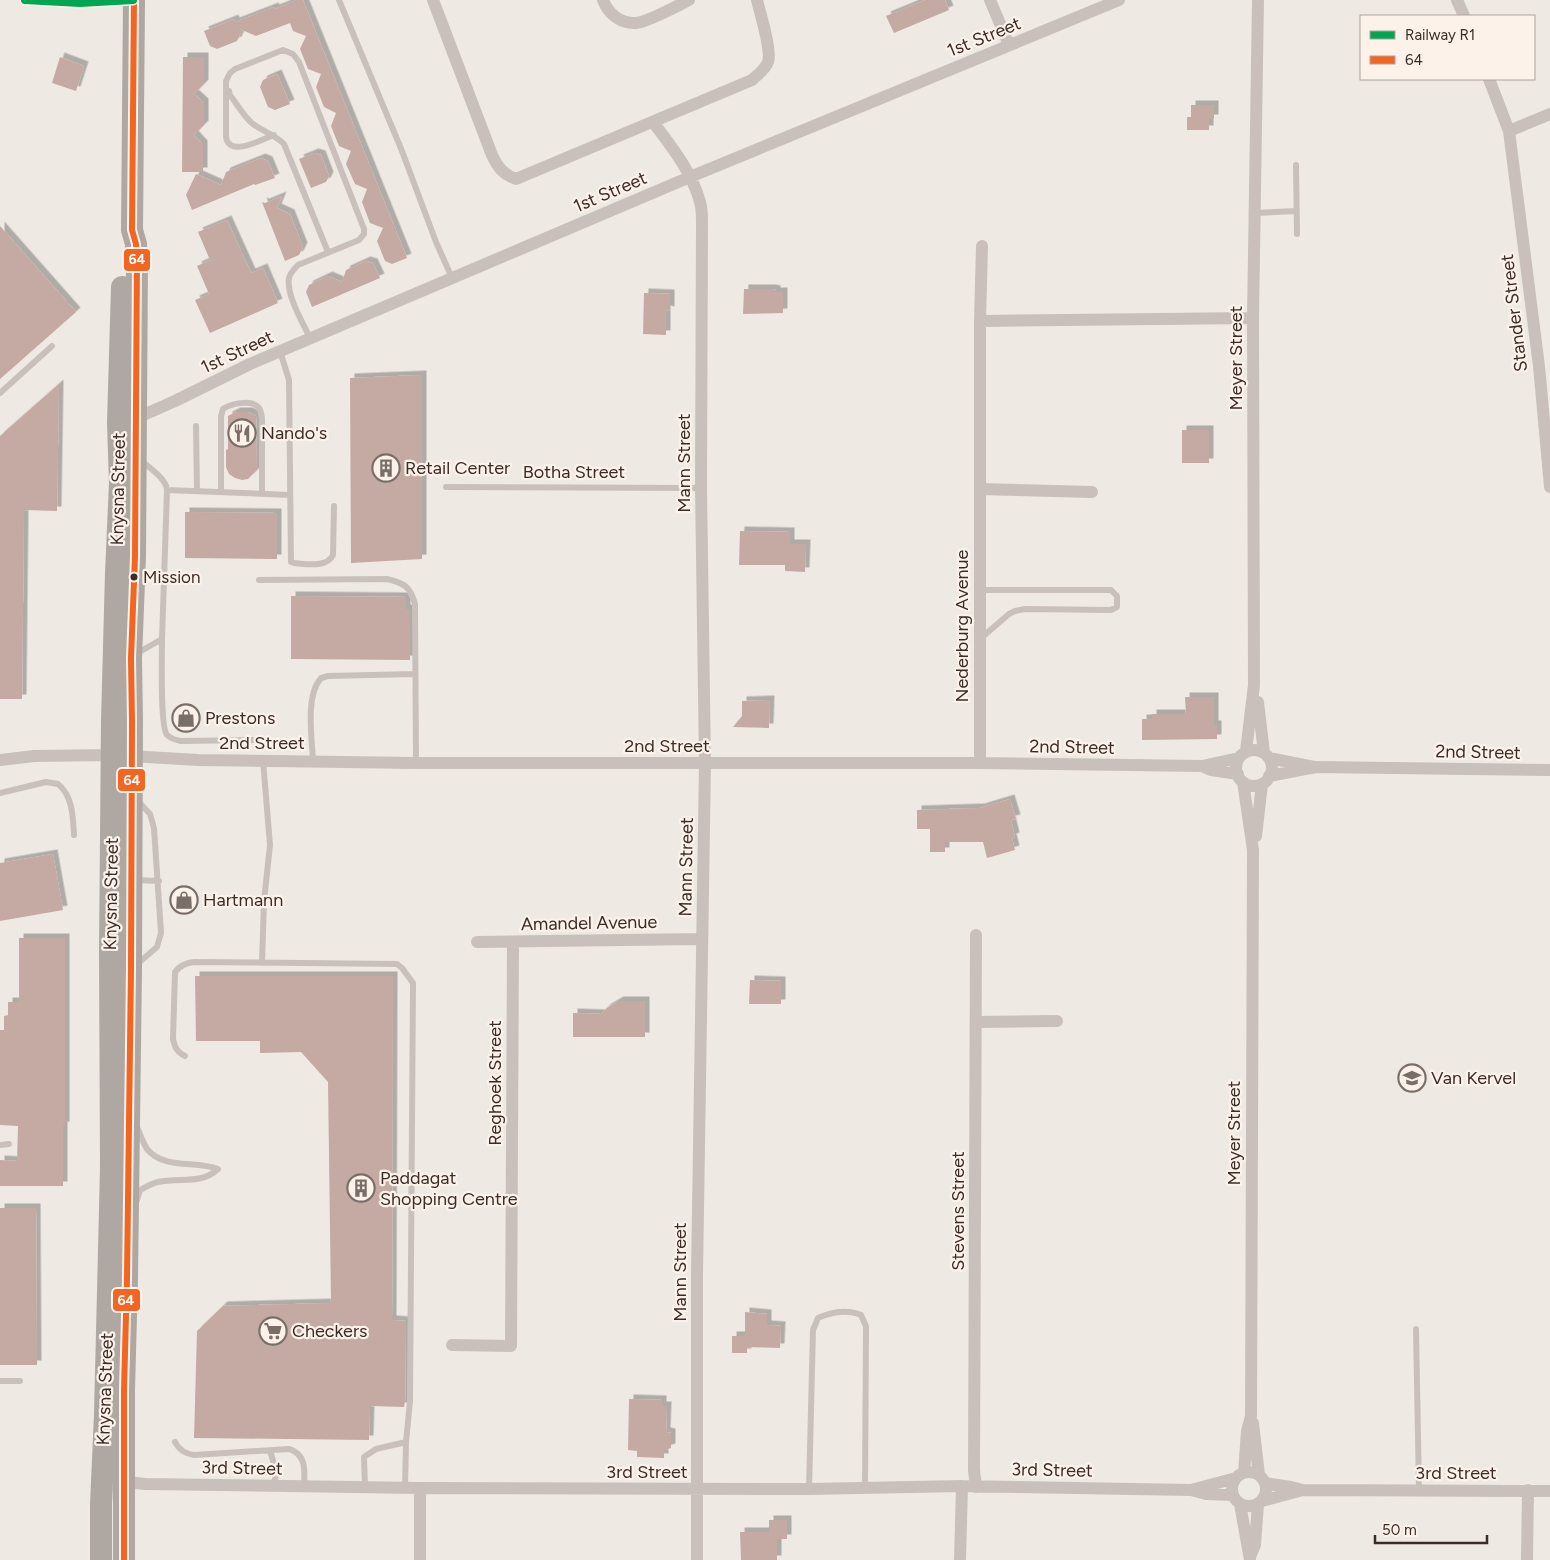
<svg xmlns="http://www.w3.org/2000/svg" width="1550" height="1560" font-family="Figtree,sans-serif">
<style>
.building{fill:#c5aaa3;filter:url(#shadow)}
.lines{fill:none;stroke-linecap:round;stroke-linejoin:round}
.lane{stroke:#c9c0bb;stroke-width:6}
.street{stroke:#c9c0bb;stroke-width:12}
.highway{stroke:#aea7a2;stroke-width:22}
.bus-1-casing{stroke:#fcf2ea;stroke-width:10}
.bus-1{stroke:#f26522;stroke-width:6}
.rail-1-casing{stroke:#fcf2ea;stroke-width:11}
.rail-1{stroke:#00a651;stroke-width:8}
.bus-dot{fill:#3b2c28;stroke:#fcf2ea;stroke-width:2}
.labels{text-anchor:middle;dominant-baseline:central;stroke-width:4.5;stroke-linejoin:round;paint-order:stroke}
.bus-label{font-size:17px;fill:#3b2c28;stroke:#fcf2ea;text-anchor:start}
.street-label{font-size:18px;fill:#3b2c28;stroke:#fcf2ea}
.poi-label{font-size:18px;fill:#3b2c28;stroke:#fcf2ea;text-anchor:start}
.line-badge{stroke:#fcf2ea;stroke-width:2}
.badge-label{font-size:14px;text-anchor:middle;font-weight:bold;fill:#fff}
</style>
<defs>
<filter id="shadow"><feDropShadow dx="4.5" dy="-4.5" stdDeviation="0" flood-color="#0004"/></filter>
</defs>
<rect width="100%" height="100%" fill="#efe9e3"/>
<!-- building -->
<path class="building" d="M297,0H303L407,258L392,264L385,261L377,241L383,228L370,223L362,202L367,189L355,184L346,164L351,151L339,146L331,126L336,113L324,107L316,87L321,74L308,69L300,49L306,36L293,31L290,23L256,36L242,30L237,41L217,49L210,46L204,31L234,19L235,22L274,7L275,9Z
M925,0H945L949,10L894,33L886,16Z
M60,57L84,66L76,91L52,83Z
M183,57H204V84L194,94L204,103V125L194,135L203,145V172H182Z
M277,74L290,104L275,110L268,107L260,87L263,80Z
M1191,105H1214V119H1209V130H1187V117H1191Z
M314,153L321,155L329,176L326,182L311,188L299,159Z
M261,158L268,161L275,178L255,185L254,184L192,210L186,195L196,174L221,185L226,172Z
M282,196L277,208L290,214L303,247L299,255L285,261L262,202L265,203Z
M227,220L251,273L263,268L278,303L210,333L195,300L209,294L197,266L210,260L198,232Z
M0,226L76,312L0,379Z
M366,261L373,263L380,278L312,307L306,292L309,285L328,276L342,282L346,270Z
M744,289H772L776,290V292H783V313L743,314Z
M644,293L670,294V311L666,310V335L643,334Z
M422,375V559L351,563L350,378Z
M59,384L57,511L24,510L22,699H0V436Z
M236,412H248L256,416L257,470L248,479L242,480L235,478L229,474L226,467V450L228,449V416Z
M1182,430H1209V463H1182Z
M185,512L277,513V559L185,558Z
M740,531L790,532V544H806L805,572L785,571V565H739Z
M291,596L406,597V609H410V660L291,659Z
M1185,697H1214V725H1217V739L1142,740V719H1152V714H1186Z
M770,700L769,728L733,727L742,716V701Z
M1010,799L1016,819L1011,820L1015,837L1012,838L1015,850L987,858L983,842H945V852H930V829H917V810L980,808Z
M53,854L63,910L0,921V863Z
M19,938H65V1126H63V1186H0V1160L17,1161L18,1126L0,1125V1030H4V1016L8,1015V1002H19Z
M195,976H393L392,1320L406,1321L405,1401L404,1407L370,1406L369,1440L194,1438L197,1331L223,1306L331,1303L328,1082L301,1052L260,1053V1041H196Z
M750,980L781,981V1004H749Z
M619,1001H645V1037H573V1013L601,1014L607,1008Z
M0,1208H36L37,1365H0Z
M745,1312L767,1314V1325L781,1326L780,1348L747,1347V1353H732V1336H745Z
M629,1399L662,1400V1406H667L666,1432L671,1433V1448L664,1450V1458L637,1457V1451L628,1450Z
M769,1520H787V1539H777V1560H741L740,1532H769Z"/>
<g class="lines">
<!-- lane -->
<path class="lane" d="M339,0L402,151L436,242L452,278
M229,91L230,95C237,104 244,117 253,124C264,132 275,135 284,144L328,252
M274,135C263,139 229,158 226,137V81L230,73L235,69L283,50L293,54L299,62L364,229V234L359,240L298,265C294,269 290,273 289,278C286,295 303,323 310,338
M1296,165L1297,234
M1255,213L1296,211
M280,351L289,380L291,562L294,563C306,564 327,568 333,555L334,506
M0,393L52,346
M196,426L197,491
M446,487L701,488
M167,490L290,495
M221,492V416L223,409C230,404 251,399 258,407C261,409 261,414 262,418V494
M259,580L387,579C405,583 410,587 415,604L416,763
M980,590H1111L1117,596V607L1111,610L1025,609L1015,611L1009,614L980,639
M162,639C162,654 160,727 167,735C171,739 176,740 181,741L256,740
M136,654L162,639L167,490C166,478 149,468 141,460
M313,761C312,738 305,696 321,678L328,676L415,674
M0,793L46,782L58,784C73,796 73,818 74,835
M135,880L159,881
M262,963L264,901L270,845L263,760
M136,965L157,947L161,933L154,828L150,814L138,801
M185,1056C177,1052 175,1048 173,1039L175,972C180,965 186,963 194,962L397,964L402,968L413,983L410,1401L406,1442L405,1488
M0,1145L9,1144
M137,1200L140,1190C146,1187 152,1183 158,1182C180,1177 201,1185 218,1169C196,1160 164,1170 147,1149C143,1143 140,1134 137,1127
M1416,1329L1419,1490
M0,1381H20
M175,1442C179,1450 186,1454 194,1455L289,1449C306,1454 305,1470 304,1486
M269,1484L274,1482L277,1473L270,1451
M365,1487L364,1457L376,1449L406,1442
M809,1489L813,1330L818,1318C831,1312 848,1309 861,1315L866,1326L865,1489"/>
<!-- street -->
<path class="street" d="M433,0L492,155C498,168 503,174 516,179L752,80C757,75 765,70 768,62C772,51 760,13 757,0
M603,0C608,13 620,24 636,23C648,22 677,6 689,0
M990,0L1009,45
M1457,0L1464,16
M1489,79L1509,131L1539,366L1550,487
M653,122C671,146 692,172 700,202C702,208 702,215 702,222L701,488L705,763L697,1274V1560
M1509,131L1550,114
M980,321L982,246
M132,420L175,401L250,364L690,177L1119,0
M980,489L1092,492
M1258,702L1264,753
M1236 768a18 18 0 1 1 36 0a18 18 0 1 1-36 0Z
M1246,751L1254,685L1253,318L1258,0
M1269,758L1314,767
M0,760L34,756L113,755L198,760L416,763H980L1202,766L1239,758
M980,763V321L1253,318
M1202,766L1211,770L1238,774
M1269,776L1316,767L1550,770
M1243,782L1253,850L1251,1416L1247,1431L1244,1473
M1256,836L1262,784
M477,942L702,939
M976,1022L1057,1021
M452,1345L511,1346L513,942
M1253,1423L1259,1475
M1232 1489a17 17 0 1 1 34 0a17 17 0 1 1-34 0Z
M118,1481L145,1484L420,1488L809,1489L962,1486L1191,1490L1236,1478
M1265,1483L1291,1487L1303,1490L1550,1491
M976,1487L974,1470L976,935
M1191,1490L1206,1494L1233,1495
M1262,1501L1303,1490
M1240,1504L1250,1560
M1250,1557L1255,1545L1258,1504
M420,1560V1488
M960,1560L962,1486
M1527,1560L1528,1490"/>
<!-- highway -->
<path class="highway" d="M101,1560V1505L105,1414L111,1168L110,951L112,721L116,573L120,483L118,423L122,287
M124,1560V1390L127,1278L131,969L132,721L131,658L135,556L137,261L136,244L132,230L134,0"/>
<!-- bus-1 casing -->
<g class="bus-1-casing">
<path id="bus-1" d="M124,1560V1390L127,1278L131,969L132,721L131,658L135,556L137,261L136,244L132,230L134,0"/>
</g>
<!-- bus-1 -->
<use href="#bus-1" class="bus-1"/>
<!-- rail-1 casing -->
<g class="rail-1-casing">
<path id="rail-1" d="M25,0L80,3L133,0"/>
</g>
<!-- rail-1 -->
<use href="#rail-1" class="rail-1"/>
</g>
<!-- icons -->
<defs>
<g id="restaurant-ring" transform="scale(1.4375)"><circle r="9.5" fill="#fcf2ea" stroke="#7a6e69" stroke-width="1.5"/><path d="M-5-6h1v4h1v-4h1v4h1v-4h1v5L-1.5 .5V6h-2V.5L-5-1ZM5-6V6H3V1.5H1.5Q1.5-4 5-6Z" fill="#7a6e69"/></g>
<g id="building-ring" transform="scale(1.4375)"><circle r="9.5" fill="#fcf2ea" stroke="#7a6e69" stroke-width="1.5"/><path d="M-4-6H4V6H1V3H-1V6H-4ZM-2.5-4.3h1.7v1.8h-1.7ZM.8-4.3h1.7v1.8H.8ZM-2.5-1h1.7V.8h-1.7ZM.8-1h1.7V.8H.8Z" fill="#7a6e69"/></g>
<g id="shop-ring" transform="scale(1.4375)"><circle r="9.5" fill="#fcf2ea" stroke="#7a6e69" stroke-width="1.5"/><path d="M-5-2.5h2.3a2.7 3.5 0 0 1 5.4 0H5L5.5 6h-11ZM-1.5-2.5h3a1.5 2.3 0 0 0-3 0Z" fill="#7a6e69"/></g>
<g id="school-ring" transform="scale(1.4375)"><circle r="9.5" fill="#fcf2ea" stroke="#7a6e69" stroke-width="1.5"/><path d="M0-5L7-2L0 1L-7-2ZM-4 1L0 2.5L4 1V4Q0 6-4 4Z" fill="#7a6e69"/></g>
<g id="supermarket-ring" transform="scale(1.4375)"><circle r="9.5" fill="#fcf2ea" stroke="#7a6e69" stroke-width="1.5"/><path d="M-6-5.5h2.5l.6 2H6L4.5 2H-2.5L-4.4-4H-6ZM-1.5 3.2a1.3 1.3 0 1 0 .1 0ZM3 3.2a1.3 1.3 0 1 0 .1 0Z" fill="#7a6e69"/></g>
</defs>
<g fill-rule="evenodd">
<use href="#restaurant-ring" x="242" y="433"/>
<use href="#building-ring" x="386" y="468"/>
<use href="#shop-ring" x="186" y="718"/>
<use href="#shop-ring" x="184" y="900"/>
<use href="#school-ring" x="1412" y="1078"/>
<use href="#building-ring" x="361" y="1188"/>
<use href="#supermarket-ring" x="273" y="1331"/>
</g>
<!-- markers -->
<circle class="bus-dot" cx="134" cy="577" r="4.5"/>
<g class="labels">
<!-- bus labels -->
<g class="bus-label">
<text x="143" y="577">Mission</text>
</g>
<!-- street labels -->
<g class="street-label">
<text transform="translate(984 37) rotate(-22)">1st Street</text>
<text transform="translate(610 192) rotate(-23)">1st Street</text>
<text transform="translate(1514 313) rotate(-97)">Stander Street</text>
<text transform="translate(237 352) rotate(-25)">1st Street</text>
<text transform="translate(1236 358) rotate(-90)">Meyer Street</text>
<text transform="translate(684 463) rotate(-90)">Mann Street</text>
<text x="574" y="472">Botha Street</text>
<text transform="translate(118 489) rotate(-89)">Knysna Street</text>
<text transform="translate(962 626) rotate(-90)">Nederburg Avenue</text>
<text x="262" y="743">2nd Street</text>
<text x="667" y="746">2nd Street</text>
<text transform="translate(1072 747) rotate(1)">2nd Street</text>
<text transform="translate(1478 752) rotate(1)">2nd Street</text>
<text transform="translate(686 867) rotate(-89)">Mann Street</text>
<text transform="translate(111 894) rotate(-89)">Knysna Street</text>
<text transform="translate(589 923) rotate(-1)">Amandel Avenue</text>
<text transform="translate(495 1083) rotate(-90)">Reghoek Street</text>
<text transform="translate(1234 1133) rotate(-90)">Meyer Street</text>
<text transform="translate(958 1211) rotate(-90)">Stevens Street</text>
<text transform="translate(680 1272) rotate(-90)">Mann Street</text>
<text transform="translate(105 1389) rotate(-88)">Knysna Street</text>
<text transform="translate(242 1468) rotate(1)">3rd Street</text>
<text transform="translate(1052 1470) rotate(1)">3rd Street</text>
<text x="647" y="1472">3rd Street</text>
<text x="1456" y="1473">3rd Street</text>
</g>
<!-- poi labels -->
<g class="poi-label">
<text x="261" y="433">Nando's</text>
<text x="405" y="468">Retail Center</text>
<text x="205" y="718">Prestons</text>
<text x="203" y="900">Hartmann</text>
<text x="1431" y="1078">Van Kervel</text>
<text x="380" y="1178">Paddagat<tspan x="380" dy="21">Shopping Centre</tspan></text>
<text x="292" y="1331">Checkers</text>
</g>
</g>
<g class="line-badge">
<rect x="123" y="248" width="28" height="24" rx="5" fill="#f26522"/>
<rect x="117" y="768" width="29" height="24" rx="5" fill="#f26522"/>
<rect x="112" y="1288" width="29" height="24" rx="5" fill="#f26522"/>
</g>
<g class="badge-label">
<text x="137" y="264">64</text>
<text x="132" y="785">64</text>
<text x="126" y="1305">64</text>
</g>
<!-- legend -->
<rect x="1360" y="15" width="175" height="65" fill="#fcf2ea" stroke="#afa39c"/>
<rect x="1370" y="31" width="25" height="8" fill="#00a651" stroke="#afa39c"/>
<text x="1405" y="40" font-size="15" fill="#3b2c28">Railway R1</text>
<rect x="1370" y="56" width="25" height="8" fill="#f26522" stroke="#afa39c"/>
<text x="1405" y="65" font-size="15" fill="#3b2c28">64</text>
<!-- scale -->
<path d="M1375 1535v8h112v-8" fill="none" stroke="#3b2c28" stroke-width="2.5"/>
<text x="1382" y="1535" font-size="15" fill="#3b2c28" stroke="#fcf2ea" stroke-width="4" paint-order="stroke">50 m</text>
</svg>
